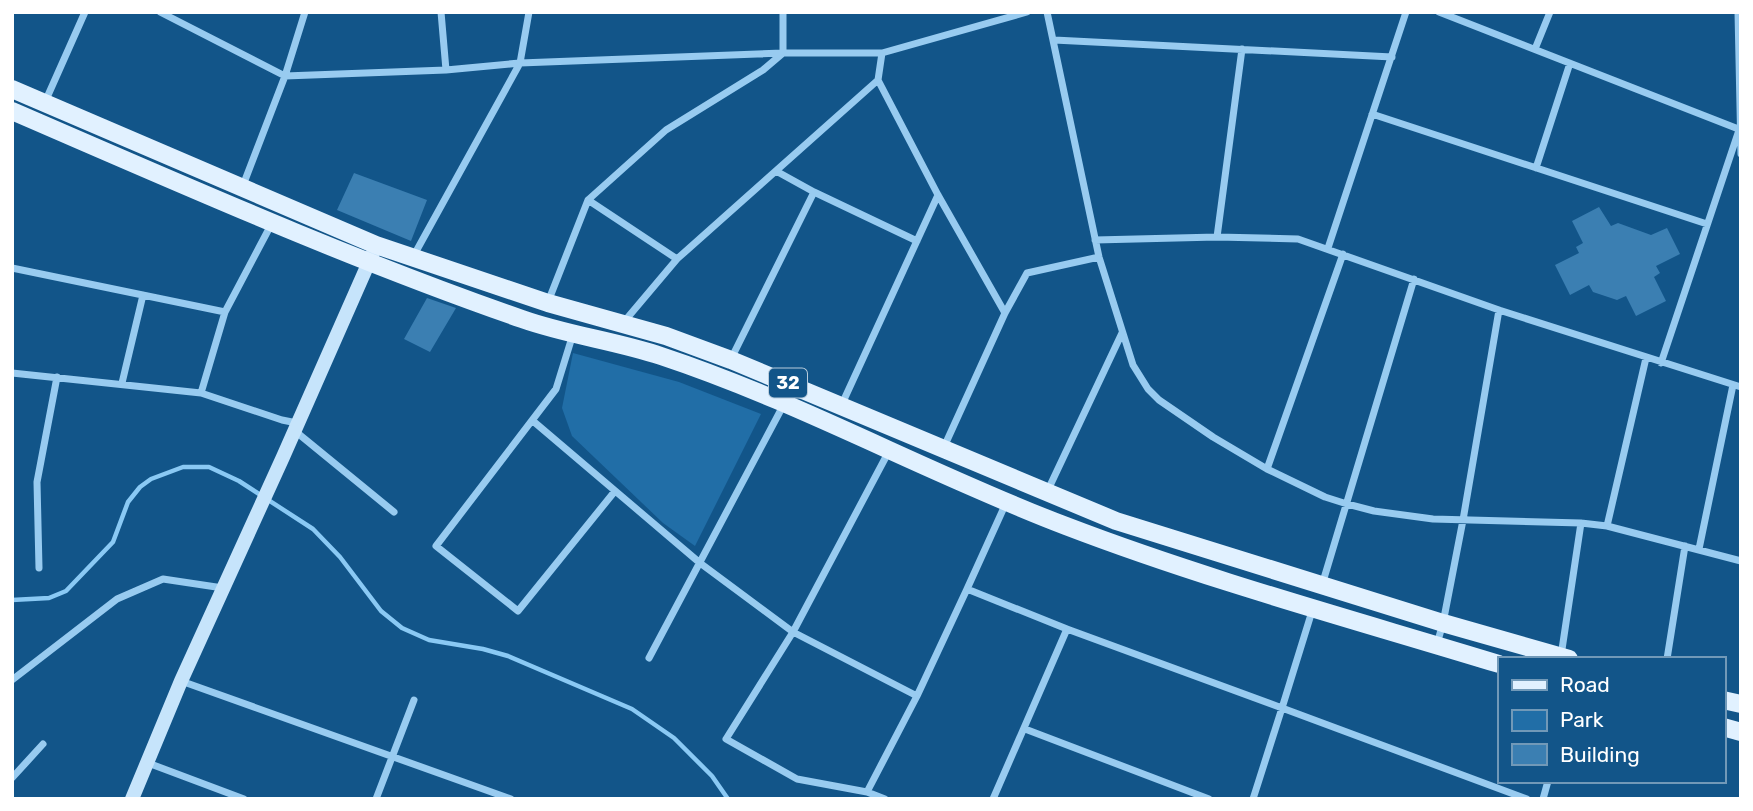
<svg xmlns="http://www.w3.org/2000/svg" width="1753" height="811" font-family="Rubik,sans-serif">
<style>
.green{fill:#216ea7}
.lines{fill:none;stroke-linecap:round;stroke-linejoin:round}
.stream{stroke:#8ac9f4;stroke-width:4.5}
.building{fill:#3b7fb2}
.street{stroke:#98cbf0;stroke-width:7}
.secondary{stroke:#c6e4fb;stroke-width:14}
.primary{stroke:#e1f1ff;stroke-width:18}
.labels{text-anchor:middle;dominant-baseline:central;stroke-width:7;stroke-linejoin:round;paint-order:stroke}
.shield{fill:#125589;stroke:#b8ccdc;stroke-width:2}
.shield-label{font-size:18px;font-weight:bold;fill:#fff}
</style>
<rect width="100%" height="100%" fill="#125589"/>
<!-- green -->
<path class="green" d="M573,353L679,382L761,414L695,546L663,523L572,436L562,408Z"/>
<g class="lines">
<!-- stream -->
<path class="stream" d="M12,600L49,598L66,591L113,542L128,502L140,487L151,479L183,467H209L239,481L313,529L340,557L381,611L402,628L429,640L483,649L508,656L632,709L674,738L712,776L728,799"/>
</g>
<!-- building -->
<path class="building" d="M354,173L427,200L411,241L337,210Z
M1599,207L1611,226L1618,223L1651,235L1667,228L1680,254L1656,266L1660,273L1654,277L1666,301L1636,316L1626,296L1617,300L1593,292L1589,285L1570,295L1555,265L1579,253L1576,247L1583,243L1572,221Z
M427,298L456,308L430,352L404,339Z"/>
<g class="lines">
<!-- street -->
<path class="street" d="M160,12L285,76L446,70L520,63L783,53H882L1027,12
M441,12L446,70
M1047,12L1099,257L1133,365L1148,389L1159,400L1213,437L1267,469L1325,497L1347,504L1374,511L1433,519L1581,523L1607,526L1741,561
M1439,12L1741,130
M1738,12L1741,154
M1054,40L1392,57
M1535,49L1550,12
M878,80L938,195L1005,313
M45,102L85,12
M1372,114L1707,224
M1536,168L1570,63
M776,171L814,192L917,241
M242,188L285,76L305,12
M588,200L677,259
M1217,237L1242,49
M1095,240L1217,237L1298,239L1499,310L1741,387
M1328,248L1406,12
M413,257L520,63L529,12
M12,268L225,312
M548,302L588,200L666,130L763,70L783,53V12
M623,323L677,259L878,80L882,53
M573,334L556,389L436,546L518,611L615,491
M731,359L814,192
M1661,363L1739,130
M12,373L201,393L282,420L297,423
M122,383L143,295
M201,393L225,312L272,223
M842,404L938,195
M533,421L700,563L793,632L917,696
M295,431L394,512
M944,447L1005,313L1027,273L1099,257
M1267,469L1343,254
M1047,492L1122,333
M1006,503L967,589L1067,629L1282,708L1313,608
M1607,526L1646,358
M1699,549L1733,385
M39,568L37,482L57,377
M1322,585L1414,279
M1437,644L1443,623L1463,520L1499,310
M1561,656L1581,523
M649,658L784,404
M1667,659L1685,546
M12,680L117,599L163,579L223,588
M181,681L511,799
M1025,729L1209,799
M148,763L244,799
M12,778L43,744
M867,792L917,696L967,589
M376,799L414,700
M885,799L867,792L797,779L726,739L793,632L889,451
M993,799L1067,629
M1253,799L1282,708L1527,799
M1543,799L1548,781"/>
<!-- secondary -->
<path class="secondary" d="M132,799L181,681L283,457L373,253"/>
<!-- primary -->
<path class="primary" d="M12,89L376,245L548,303L666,336L731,360L1116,521L1443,623L1569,659
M12,111C181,184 349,259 522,319C567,335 616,341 661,356C800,402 929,474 1066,526C1207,580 1355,620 1499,664
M1723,700L1741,704
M1723,727L1741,732"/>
</g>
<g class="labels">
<!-- shield labels -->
<rect class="shield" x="769" y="368.5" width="38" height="29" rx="5"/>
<g class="shield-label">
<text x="788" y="383">32</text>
</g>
</g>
<!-- border -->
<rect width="1753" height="811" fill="none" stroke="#ffffff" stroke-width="28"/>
<!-- legend -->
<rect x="1498" y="657" width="228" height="126" fill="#125589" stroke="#7199b8" stroke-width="2"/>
<rect x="1512" y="680" width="35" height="10" fill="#e1f1ff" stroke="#7199b8" stroke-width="2"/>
<text x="1560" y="692" font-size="21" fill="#ffffff">Road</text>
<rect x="1512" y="710" width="35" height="21" fill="#216ea7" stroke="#7199b8" stroke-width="2"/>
<text x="1560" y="727" font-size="21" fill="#ffffff">Park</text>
<rect x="1512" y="744" width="35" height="21" fill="#3b7fb2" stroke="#7199b8" stroke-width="2"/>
<text x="1560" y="762" font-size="21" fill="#ffffff">Building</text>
</svg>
